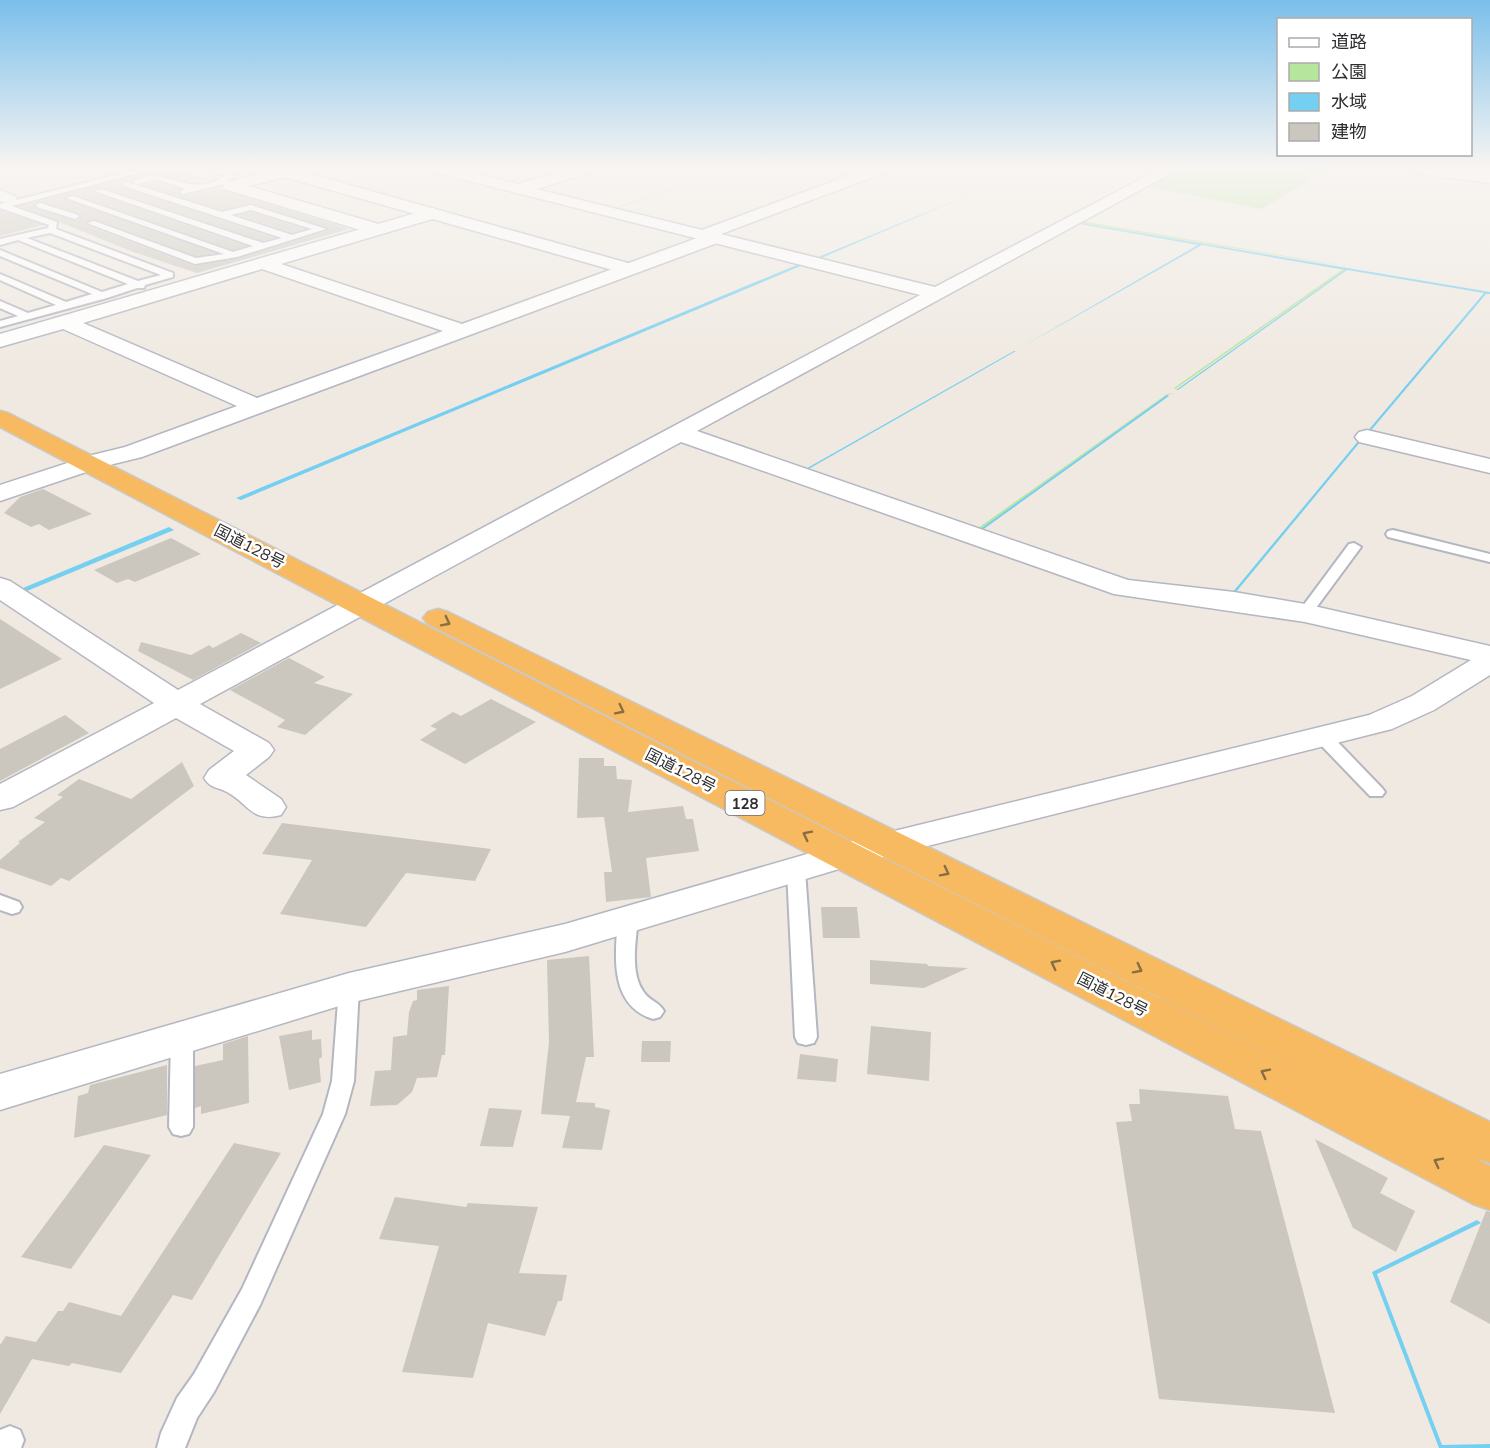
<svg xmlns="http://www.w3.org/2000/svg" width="1490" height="1448" font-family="Mulish,'Noto Sans JP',sans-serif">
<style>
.green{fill:#b6e59e}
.water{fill:#75cff0}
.building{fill:#cbc7bf}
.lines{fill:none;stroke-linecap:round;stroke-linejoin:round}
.service-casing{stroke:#b4b7c1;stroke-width:4}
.minor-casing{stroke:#b4b7c1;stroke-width:3}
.tertiary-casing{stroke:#b4b7c1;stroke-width:3}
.secondary-casing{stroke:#b4b7c1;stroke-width:3}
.trunk-casing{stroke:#c9c9c9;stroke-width:3}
.service{fill:#fff;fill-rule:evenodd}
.minor{fill:#fff;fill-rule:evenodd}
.tertiary{fill:#fff;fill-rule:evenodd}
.secondary{fill:#fff;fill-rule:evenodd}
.trunk{fill:#f8ba60;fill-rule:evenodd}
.oneway{stroke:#896d44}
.labels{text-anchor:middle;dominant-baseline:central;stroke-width:5;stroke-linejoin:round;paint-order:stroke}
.shield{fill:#fff;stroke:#6d6d6d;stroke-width:1.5}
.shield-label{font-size:15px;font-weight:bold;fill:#2e2e2e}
.street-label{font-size:16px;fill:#2e2e2e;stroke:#fff}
</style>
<rect width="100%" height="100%" fill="#efe9e1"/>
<!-- green -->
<path class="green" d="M1177,169L1180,170L1329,169L1261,209L1149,187L1089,220H1085Z
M1082,221L1333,264L1337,265L1081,223Z
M1343,269L1345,270L1175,389L1174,388Z
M1174,393L1167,395L976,532L1111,580L1247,596L1302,606L1247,596L1226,595L1118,582L1111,580L975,533L974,531L1167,394Z"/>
<!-- water -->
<path class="water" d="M454,169H462L535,188L597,169L538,188L615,208L734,169L617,208L706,231L889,169L718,233L816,258L997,183L819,259Z
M1081,223L1490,292V294H1486L1368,434L1366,433L1484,293L1347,270L1178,390H1176L1345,270L1202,245L1020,348L1198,245L1080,224L904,317Z
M804,262L808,263L241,500L236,498Z
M1014,351H1016L805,471L957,526L692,433L759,398L695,433L802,471Z
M1167,395L1169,396L981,531L1112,579L1232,593L1359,440L1361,441L1236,592L1300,605L1111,580L976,532Z
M169,527L174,530L27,591L23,588Z
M1477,1220L1481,1223L1377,1274L1442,1445L1490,1444V1448H1439L1372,1272Z"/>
<!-- building -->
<path class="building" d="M159,169H175L210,180L188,181L156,174L144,175L131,181L124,180L122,187L274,238L263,241L102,187L92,190L93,193L246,246L233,250L74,194L65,196L64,199L215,253L196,256L95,219L85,222L86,225L194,266L238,259L327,231L328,228L252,203L222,210L143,185L157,181L180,189L177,193L184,196L219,188L349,229L197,273L133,252L20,206L38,202L34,204L36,209L76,221L81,218L79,213L41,201Z
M0,210L43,225L0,236Z
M251,212L304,229L292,233L239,215Z
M43,489L92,514L49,530L39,524L31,527L4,513L20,497Z
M171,538L201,554L135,582L128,579L117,583L94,570Z
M0,619L62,659L0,689Z
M241,633L261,643L193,680L138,651L141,642L191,655L209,645L213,648Z
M289,658L325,677L314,683L353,694L305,735L277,727L285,720L230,690Z
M491,699L536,722L465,764L420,740L437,729L430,726L453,712L461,716Z
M65,715L89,733L0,781V749Z
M579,758H604V766H616L617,779L632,780L628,812L683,806L686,819H693L699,851L646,858L651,897L606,902L604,872H612L604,817L577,818Z
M182,762L194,786L69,881L61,878L51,886L0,868V860L20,843L18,842L45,822L34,818L63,797L57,795L79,779L131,799Z
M282,823L491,849L475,881L406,873L366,927L280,914L312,860L262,854Z
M821,907H857L860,938H823Z
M589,956L594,1057H586L576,1102L595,1103V1107L610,1110L602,1150L562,1148L570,1116L541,1114L549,1042L547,960Z
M870,960L927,964L928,966L968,968L924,988L870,984Z
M449,986L445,1055H442L437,1077L417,1078L412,1092L397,1105L370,1106L375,1071L391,1070L393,1037L407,1035L409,1012L413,1001L417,1000V990Z
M871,1026L931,1032L929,1081L867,1074Z
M312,1030V1040L321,1039L322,1057L319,1059L321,1082L289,1090L279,1036Z
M248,1036L249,1103L201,1114V1106L195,1108V1066L223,1060V1044Z
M642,1041H671L670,1062H641Z
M800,1054L838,1059L836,1082L797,1079Z
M167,1065V1115L74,1138L78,1096L88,1093L90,1085Z
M1139,1089L1228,1096L1235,1129L1261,1131L1335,1413L1159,1399L1116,1122L1132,1121L1129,1104H1140Z
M489,1108L522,1110L513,1147L480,1146Z
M1315,1139L1388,1178L1380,1193L1415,1211L1396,1252L1353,1228Z
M234,1143L281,1153L192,1300L173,1295L121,1373L72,1363L69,1366L32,1359L0,1414V1345L6,1336L36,1342L58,1311H63L69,1302L121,1316Z
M104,1145L151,1155L71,1269L21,1257Z
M395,1197L466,1207L468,1203L538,1207L519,1273L567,1275L562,1301H558L545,1336L488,1323L473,1378L402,1372L439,1246L379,1239Z
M1486,1211L1490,1212V1324L1450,1302Z"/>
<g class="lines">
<!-- service casing -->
<g class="service-casing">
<path id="service" d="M140,169H154L12,206L57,222L56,229L173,273V277L145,285L144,288H137L107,298L0,327V321L18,316L0,308V301L28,313L56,305L0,280V274L66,302L92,294L0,256V250L102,292L128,284L18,240L0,245V239L48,228L49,225L0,208V204ZM50,233L161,275L138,281L27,238Z
M208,169H219L234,176L224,184L183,194L179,192L186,189L157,179L137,184L133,182C166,162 187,201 224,176Z
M127,182L222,212L251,205L326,229L237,257L195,264L87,223L94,221L196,258L224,254L66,198L73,196L233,252L253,246L94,191L101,189L263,243L282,238L124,186V182ZM251,210L312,229L292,235L231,215Z
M40,203L78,215L79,217L75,219L37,207L36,205Z
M1393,530L1490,554V562L1388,537L1386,534L1388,531Z
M1354,543L1361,547L1310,616H1300L1298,613L1300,610L1349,544Z
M1324,733L1330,734L1382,788L1385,792L1382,796H1370L1318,742L1316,738Z
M796,864L803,866L805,870L817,1037L814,1043L806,1045L798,1043L795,1037L787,870L789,866Z
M0,895L19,902L22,907L19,912L12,914L0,910Z
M628,912L635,914L638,919C636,940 630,972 643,991C648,1000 659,1002 664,1011L660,1017L653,1019C609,1005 615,956 618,919L621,914Z
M349,980L356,983L359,988L354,1081L345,1114L260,1305L214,1392L197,1418L185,1448H157L161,1433L177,1398L194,1374L242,1289L323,1114L332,1081L339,988L342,983Z
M182,1030L190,1032L193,1038V1127L189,1134L181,1136L173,1134L169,1127L171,1038L174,1032Z
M10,1426L20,1430L24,1440L21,1448H0V1430Z"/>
</g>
<!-- minor casing -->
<g class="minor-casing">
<path id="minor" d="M277,169H304L303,172L635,265L638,269L635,273H623L285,177L249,186L382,225L385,229L382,233H370L225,189L223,186L225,183Z
M432,169H459L518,184L568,169H593L591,172L536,189L702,230L866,169H888L886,172L721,234L935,287L1160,169H1179L697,431L1128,580L1234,592L1305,604L1490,646V675L1434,710L1392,729L852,865L565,952L349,1003L0,1110V1074L349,973L565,924L845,843L1369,715L1412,696L1471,660L1305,622L1114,594L681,442L200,704L269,743L274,750L269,757L246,775L281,799L286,807L281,815C252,823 249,804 227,792C217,787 210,788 204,778L209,770L234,751L176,718L13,807L0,810V784L154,703L0,600V578L10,581L178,690L920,295L434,172Z
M0,190L15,196L17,199L9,204L0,201Z
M1367,430L1490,459V473L1359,442L1355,437L1359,432Z
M89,456L98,458L101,463L98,468L0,501V485Z"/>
</g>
<!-- tertiary casing -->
<g class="tertiary-casing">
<path id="tertiary" d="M433,208L441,213L439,217L281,264L462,324L708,234H720L723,238L720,242L142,457L89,470L80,468L77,463L80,458L125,447L237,406L63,329L0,347V334ZM262,269L443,331L257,398L83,323Z"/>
</g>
<!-- secondary casing -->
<g class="secondary-casing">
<path id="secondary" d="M1412,169H1458L1490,173V183L1419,174Z"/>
</g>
<!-- trunk casing -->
<g class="trunk-casing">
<path id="trunk" d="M0,411L8,413L1395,1118L428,624L423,618L428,612L438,609L448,612L1490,1122V1163L1474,1158L1490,1166V1210L1473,1204L0,427Z"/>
</g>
<!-- service -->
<use href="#service" class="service"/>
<!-- minor -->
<use href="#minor" class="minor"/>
<!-- tertiary -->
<use href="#tertiary" class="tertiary"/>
<!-- secondary -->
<use href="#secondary" class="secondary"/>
<!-- trunk -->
<use href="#trunk" class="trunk"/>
</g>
<!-- one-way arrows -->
<defs><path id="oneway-chevron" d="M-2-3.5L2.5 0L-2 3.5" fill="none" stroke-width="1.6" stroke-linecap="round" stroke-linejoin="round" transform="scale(1.5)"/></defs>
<g class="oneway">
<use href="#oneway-chevron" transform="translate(446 622) rotate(27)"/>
<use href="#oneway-chevron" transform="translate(620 710) rotate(27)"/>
<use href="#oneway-chevron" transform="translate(807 835) rotate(-153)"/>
<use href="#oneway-chevron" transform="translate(945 872) rotate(27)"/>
<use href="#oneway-chevron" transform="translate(1055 964) rotate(-153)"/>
<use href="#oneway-chevron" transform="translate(1138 969) rotate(27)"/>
<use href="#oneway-chevron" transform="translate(1265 1073) rotate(-153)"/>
<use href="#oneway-chevron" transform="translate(1438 1162) rotate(-153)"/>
</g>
<!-- sky -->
<linearGradient id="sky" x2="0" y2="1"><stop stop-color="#7abfeb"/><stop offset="0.45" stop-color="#f8f5f2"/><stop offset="1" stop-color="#f8f5f2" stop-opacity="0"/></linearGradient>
<rect width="1490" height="372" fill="url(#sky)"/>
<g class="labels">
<!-- shield labels -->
<rect class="shield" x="725.5" y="791" width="39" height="24" rx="4.5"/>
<g class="shield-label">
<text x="745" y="803">128</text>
</g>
<!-- street labels -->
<g class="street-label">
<text transform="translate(250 546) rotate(27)">国道128号</text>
<text transform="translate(681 770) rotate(27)">国道128号</text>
<text transform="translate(1113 994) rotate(27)">国道128号</text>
</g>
</g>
<!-- legend -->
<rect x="1277" y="18" width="195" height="138" fill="#ffffff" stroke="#ababab" stroke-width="1.5"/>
<rect x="1289" y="38" width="30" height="9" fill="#ffffff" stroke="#ababab" stroke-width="1.5"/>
<text x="1331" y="48" font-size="18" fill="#2e2e2e">道路</text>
<rect x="1289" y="63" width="30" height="18" fill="#b6e59e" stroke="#ababab" stroke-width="1.5"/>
<text x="1331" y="78" font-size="18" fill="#2e2e2e">公園</text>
<rect x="1289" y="93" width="30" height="18" fill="#75cff0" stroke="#ababab" stroke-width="1.5"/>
<text x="1331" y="108" font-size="18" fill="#2e2e2e">水域</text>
<rect x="1289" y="123" width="30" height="18" fill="#cbc7bf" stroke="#ababab" stroke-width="1.5"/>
<text x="1331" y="138" font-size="18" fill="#2e2e2e">建物</text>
</svg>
